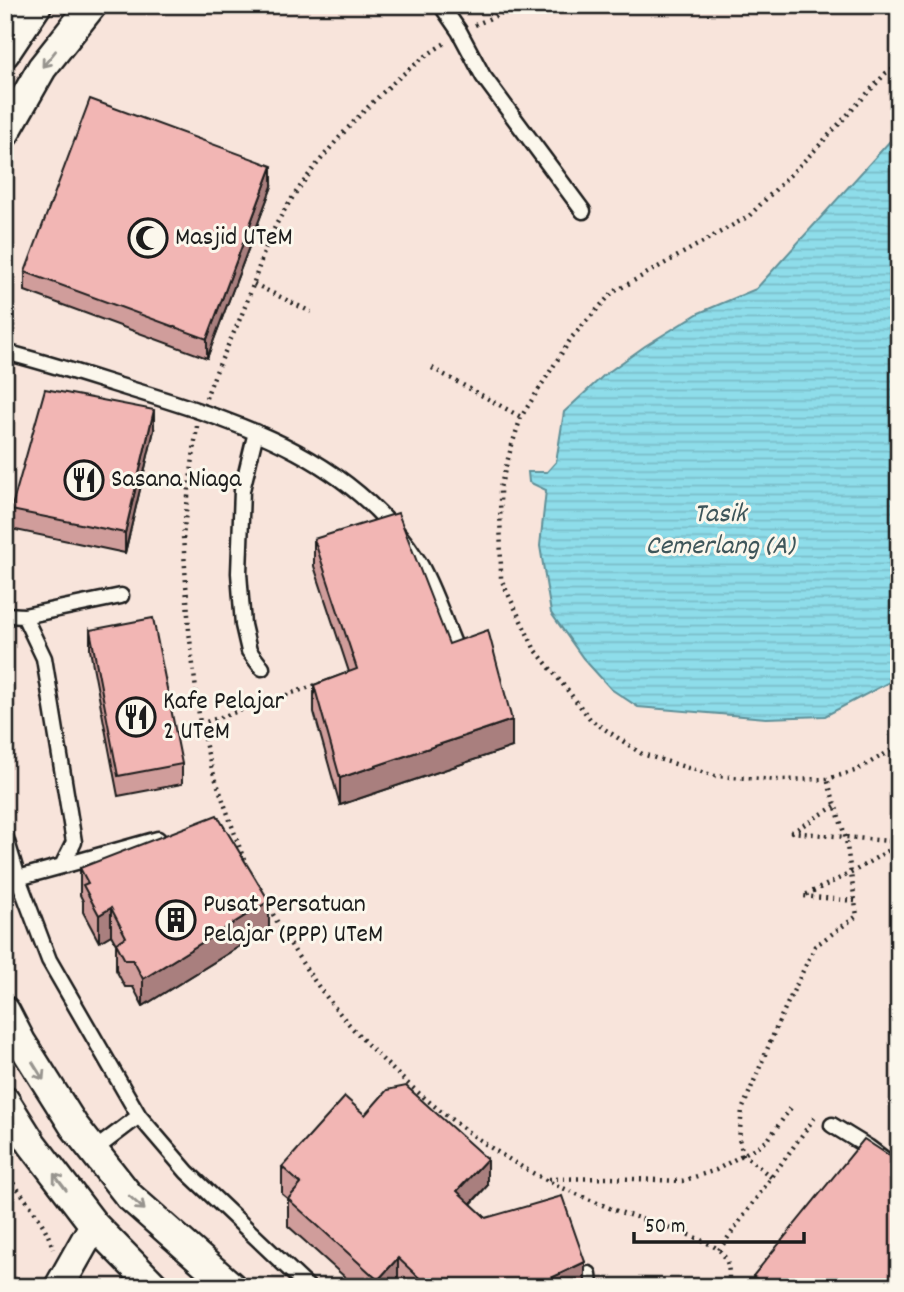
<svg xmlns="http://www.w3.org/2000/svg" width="904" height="1292" font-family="Dekko,sans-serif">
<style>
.built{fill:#f8e4db}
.water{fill:url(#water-rules);stroke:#609098;stroke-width:2}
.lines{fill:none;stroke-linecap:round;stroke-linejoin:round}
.service-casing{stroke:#1c1c1c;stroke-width:19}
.minor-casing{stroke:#1c1c1c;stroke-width:33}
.path{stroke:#1c1c1c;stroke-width:4.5;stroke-dasharray:2 5;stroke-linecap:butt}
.service{stroke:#fbf7ec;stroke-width:14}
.minor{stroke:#fbf7ec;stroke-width:28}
.wall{fill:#d09d9b;stroke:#1c1c1c;stroke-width:2}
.shaded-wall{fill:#a97f7e;stroke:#1c1c1c;stroke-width:2}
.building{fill:#f2b6b4;stroke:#1c1c1c;stroke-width:2}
.oneway{stroke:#97948e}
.labels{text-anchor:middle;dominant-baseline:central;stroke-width:6;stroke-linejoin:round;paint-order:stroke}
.poi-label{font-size:26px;fill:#1c1c1c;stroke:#fbf7ec;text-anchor:start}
.water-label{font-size:28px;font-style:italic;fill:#3e565a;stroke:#fbf7ec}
</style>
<defs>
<pattern id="water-rules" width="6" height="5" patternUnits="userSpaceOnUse" patternTransform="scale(1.75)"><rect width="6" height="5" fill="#8eddea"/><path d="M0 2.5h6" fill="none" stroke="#7abdc8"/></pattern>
</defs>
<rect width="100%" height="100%" fill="#fbf7ec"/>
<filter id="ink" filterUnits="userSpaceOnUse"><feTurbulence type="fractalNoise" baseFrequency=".0143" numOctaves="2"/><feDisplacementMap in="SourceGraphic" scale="14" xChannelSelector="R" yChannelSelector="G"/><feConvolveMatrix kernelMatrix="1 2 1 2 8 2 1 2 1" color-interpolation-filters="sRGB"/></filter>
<g filter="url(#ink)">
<!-- built -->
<path class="built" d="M5,5H899V1287H5Z"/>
<!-- water -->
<path class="water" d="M899,131V677L825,716L766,718L638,707L611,689L583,658L551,613L540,546L546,490L529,482L528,472H547L556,462L564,412L603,376L645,346L699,313L756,289Z"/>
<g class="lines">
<!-- service casing -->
<g class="service-casing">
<path id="service" d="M441,5L459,31L483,76L583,211
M5,352C52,364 97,379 143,393C250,426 354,461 418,561C432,584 443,618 454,644
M256,432L242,490L239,573L243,625L249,651L262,668
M5,615L24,616L44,658L74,842L62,866L18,878
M24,616L121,596
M5,835L18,878L49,960L139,1116L187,1172L308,1287
M62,866L158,839
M832,1125L868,1147L899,1170
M93,1151L139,1116
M589,1274L590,1287"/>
</g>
<!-- minor casing -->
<g class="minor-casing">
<path id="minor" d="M5,53L37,5
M5,133L42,68L92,5
M5,1011L21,1042L74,1126L129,1196L232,1287
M5,1101L32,1144L94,1225L155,1287
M59,1287L94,1225"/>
</g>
<!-- path -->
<path class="path" d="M475,25L520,5
M899,66L886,73L815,150L749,216L612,293L572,337L521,417L511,448L500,488L501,579L534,648L591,720L642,754L715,776L778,780L827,779L855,771L899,746
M254,284L311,312
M432,368L521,417
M206,398C216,368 232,339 244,309C255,283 261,255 274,229C303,170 390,75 447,42
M197,426L183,536L189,631L200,724L212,769L244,860
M200,724L322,683
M835,806L792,832L899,842
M855,901L803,896L851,873L899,844
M266,902C279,925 292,948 307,970C362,1052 457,1134 544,1179C568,1191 593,1201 617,1211C639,1219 707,1237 721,1252C729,1261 729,1270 729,1281L724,1287
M5,1172C22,1196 45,1220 53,1249
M771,1177L743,1154L739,1139L742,1110L779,1021L815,946L857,916L846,839L827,779
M549,1179L609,1178L682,1181L716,1170L767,1141L793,1105
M719,1250L815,1117"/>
<!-- service -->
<use href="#service" class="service"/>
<!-- minor -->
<use href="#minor" class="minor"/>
</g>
<!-- wall -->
<path class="wall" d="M272,186L207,358L25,291V272Z
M154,430L125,553L11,529V510Z
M314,539L449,644L512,747L340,805L314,712V685L349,672L314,566Z
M90,630L182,764V784L118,796L90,650Z
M80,868L269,928L143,1006L133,987H125L116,970V944L111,935L99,942L83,912V901L80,895Z
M365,1115L487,1186L471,1204L486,1218L585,1287H399L398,1285L396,1287H356L288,1226V1199L282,1194V1167Z
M753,1276L899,1287H753Z"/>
<!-- shaded-wall -->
<path class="shaded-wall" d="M272,166V186L207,358V339Z
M154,410V430L125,553V533Z
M512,720V747L340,805V778Z
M269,901V928L143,1006V979Z
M111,908V935L99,942V915Z
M487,1159V1186L457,1218V1191Z
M398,1258V1285L396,1287H378V1280Z
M585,1262V1287H551V1278Z"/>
<!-- building -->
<path class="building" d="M90,99L272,166L207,339L25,272Z
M45,389L154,410L125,533L11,510Z
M398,513L449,644L488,630L512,720L340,778L314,685L357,669L314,539Z
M153,618L182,764L118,776L90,630Z
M217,815L269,901L143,979L133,960H125L116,943L126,937L111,908L99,915L83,885L88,883L80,868Z
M406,1086L487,1159L457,1191L486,1218L562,1196L585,1262L551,1278L555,1287H429L398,1258L378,1280L288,1199L301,1184L282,1167L345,1097L365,1115L387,1090Z
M864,1139L899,1162V1287H768L753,1276Z"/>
<!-- one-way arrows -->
<defs><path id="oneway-shaft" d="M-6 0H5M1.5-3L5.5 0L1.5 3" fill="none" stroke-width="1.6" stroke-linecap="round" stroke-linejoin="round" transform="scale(1.75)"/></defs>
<g class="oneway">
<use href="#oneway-shaft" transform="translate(49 59) rotate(129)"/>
<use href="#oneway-shaft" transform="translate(38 1071) rotate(58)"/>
<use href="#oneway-shaft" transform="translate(60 1182) rotate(-127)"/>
<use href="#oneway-shaft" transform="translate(137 1203) rotate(42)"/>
</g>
</g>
<!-- icons -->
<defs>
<g id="mosque-ring" transform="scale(2.0125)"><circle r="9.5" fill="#fbf7ec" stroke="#1c1c1c" stroke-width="1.5"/><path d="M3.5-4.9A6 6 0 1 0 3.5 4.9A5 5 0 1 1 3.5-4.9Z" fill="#1c1c1c"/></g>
<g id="restaurant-ring" transform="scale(2.0125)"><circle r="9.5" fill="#fbf7ec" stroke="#1c1c1c" stroke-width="1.5"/><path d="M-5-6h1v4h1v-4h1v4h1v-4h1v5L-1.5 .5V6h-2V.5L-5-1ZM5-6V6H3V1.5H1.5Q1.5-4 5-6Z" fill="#1c1c1c"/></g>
<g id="building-ring" transform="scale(2.0125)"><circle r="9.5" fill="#fbf7ec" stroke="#1c1c1c" stroke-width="1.5"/><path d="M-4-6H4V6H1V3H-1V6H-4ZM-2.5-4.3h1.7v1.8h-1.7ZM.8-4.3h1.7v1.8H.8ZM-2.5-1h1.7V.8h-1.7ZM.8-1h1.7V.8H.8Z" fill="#1c1c1c"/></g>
</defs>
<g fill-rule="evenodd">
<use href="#mosque-ring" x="148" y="238"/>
<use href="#restaurant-ring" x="84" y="480"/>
<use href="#restaurant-ring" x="136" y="717"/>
<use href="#building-ring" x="176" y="920"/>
</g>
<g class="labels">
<!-- poi labels -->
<g class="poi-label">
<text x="175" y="238">Masjid UTeM</text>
<text x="111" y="480">Sasana Niaga</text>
<text x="163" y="702">Kafe Pelajar<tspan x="163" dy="30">2 UTeM</tspan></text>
<text x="203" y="905">Pusat Persatuan<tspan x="203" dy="30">Pelajar (PPP) UTeM</tspan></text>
</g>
<!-- water labels -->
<g class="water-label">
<text x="720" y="516">Tasik<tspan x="720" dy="32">Cemerlang (A)</tspan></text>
</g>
</g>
<!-- margin -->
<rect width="904" height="1292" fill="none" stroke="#fbf7ec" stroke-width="28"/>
<rect x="14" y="14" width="876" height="1264" fill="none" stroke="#1c1c1c" stroke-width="2.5" filter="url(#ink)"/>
<!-- scale -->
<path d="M634 1232v10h170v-10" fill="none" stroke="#1c1c1c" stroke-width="3.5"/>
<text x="645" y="1232" font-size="21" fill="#1c1c1c" stroke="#fbf7ec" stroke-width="5" paint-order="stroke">50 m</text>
</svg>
